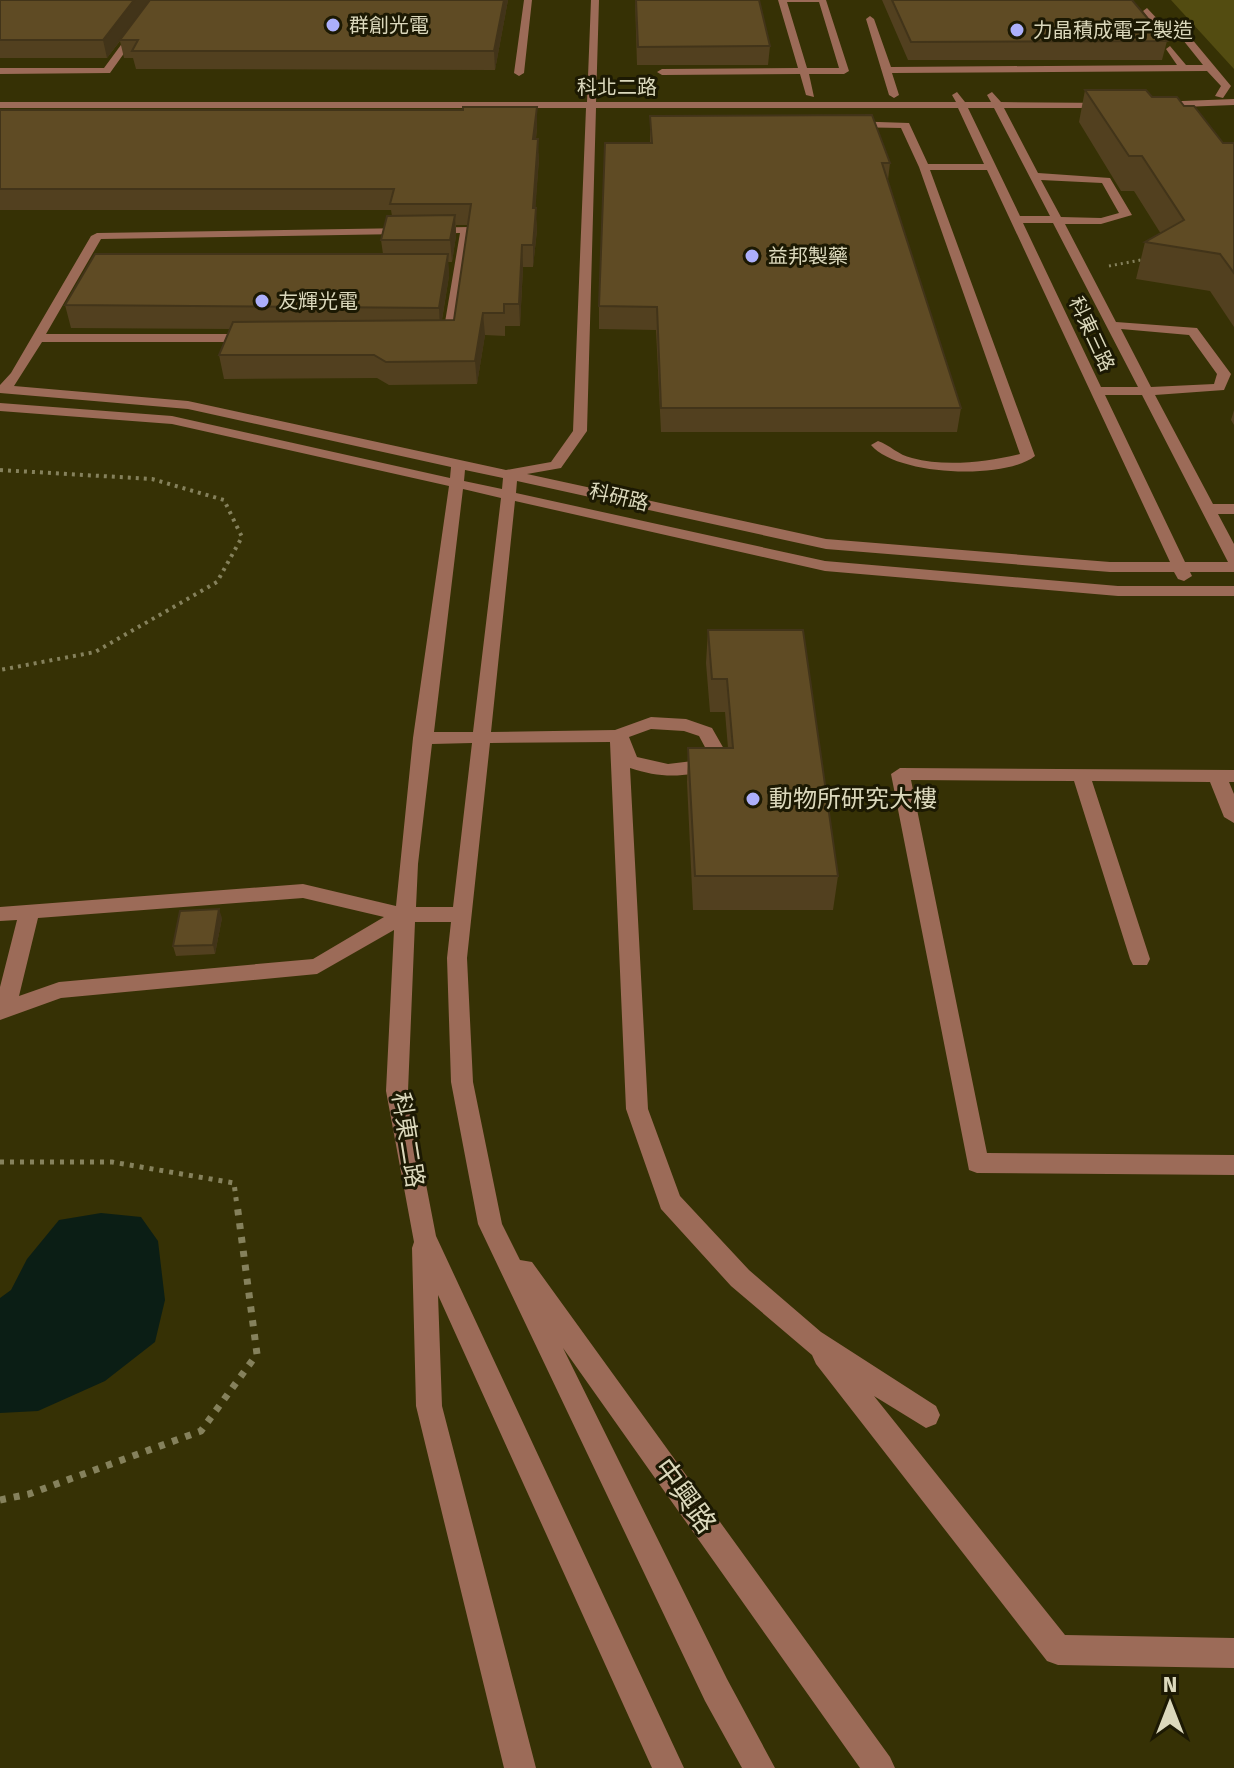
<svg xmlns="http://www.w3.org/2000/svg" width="1234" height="1768" font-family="'Fira Sans','Noto Sans TC',sans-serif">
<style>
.green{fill:#534c11}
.water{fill:#0b1e15}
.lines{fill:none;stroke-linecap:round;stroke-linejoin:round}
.path-far3{stroke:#85815c;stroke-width:3;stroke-dasharray:2 4;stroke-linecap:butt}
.path-far2{stroke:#85815c;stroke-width:4;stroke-dasharray:3 5;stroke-linecap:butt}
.path-far1{stroke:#85815c;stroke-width:5;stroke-dasharray:4 6;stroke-linecap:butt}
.path{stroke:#85815c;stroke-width:7;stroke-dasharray:6 8;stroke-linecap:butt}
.minor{fill:#9c6b58;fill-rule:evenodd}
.wall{fill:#52401f;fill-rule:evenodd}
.shaded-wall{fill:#423419}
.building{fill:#5f4b24;stroke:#423419;stroke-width:2}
.poi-dot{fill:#acaffb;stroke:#1c1903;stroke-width:3}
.labels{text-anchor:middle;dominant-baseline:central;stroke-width:6;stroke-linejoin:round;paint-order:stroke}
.far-poi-label{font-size:20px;fill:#dbd8bc;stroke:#1c1903;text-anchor:start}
.far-street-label{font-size:20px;fill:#dbd8bc;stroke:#1c1903}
.poi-label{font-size:24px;fill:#dbd8bc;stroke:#1c1903;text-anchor:start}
.street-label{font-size:24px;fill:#dbd8bc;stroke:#1c1903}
.near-street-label{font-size:28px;fill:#dbd8bc;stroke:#1c1903}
</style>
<rect width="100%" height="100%" fill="#363105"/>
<!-- green -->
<path class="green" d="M1171,0H1234V69Z"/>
<!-- water -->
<path class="water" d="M101,1213L141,1217L158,1241L165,1300L155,1342L105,1381L38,1411L0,1413V1298L11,1290L27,1259L59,1220Z"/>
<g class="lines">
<!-- path-far3 -->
<path class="path-far3" d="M1109,266L1146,259"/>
<!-- path-far2 -->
<path class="path-far2" d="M0,470L152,479L224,500L242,537L217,582L95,652L0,670"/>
<!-- path-far1 -->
<path class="path-far1" d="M0,1162H112L234,1183L237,1206"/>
<!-- path -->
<path class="path" d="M0,1500L29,1494L201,1431L257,1354L237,1204"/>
<!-- minor -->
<path class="minor" d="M154,0H162L110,73L0,74V68H104Z
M524,0H532L524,73L519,76L514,73Z
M591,0H599L596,102H956L952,95L957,92L965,102H991L987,95L992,92L1001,102L1111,103L1108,108H1004L1038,173L1110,178L1132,215L1101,224H1065L1116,322L1197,328L1231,374L1224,390L1155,395L1213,504H1234V514H1218L1234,544V572H1190L1192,576L1184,581L1178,579L1174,572H1110L826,549L517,481L516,493L825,561L1118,586H1234V596H1118L825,571L515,501L491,732L615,730L651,717L686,719L712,728L724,749L715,768C684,778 660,778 630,768L648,1109L680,1196L749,1270L821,1332L936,1406L940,1415L936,1424L926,1428L874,1396L1065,1635L1234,1638V1668L1058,1665L1047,1661L816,1364L812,1355L731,1286L661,1209L626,1109L610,742L490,743L467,958L473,1082L502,1224L520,1260L532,1262L890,1757L895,1768H860L563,1348L727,1679L775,1768H742L705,1701L478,1224L451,1082L447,958L451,922H415L408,1091L436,1236L684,1768H652L438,1295L442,1406L536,1768H504L416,1406L412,1248L414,1242L386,1091L394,930L317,974L61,998L0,1020V987L17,920L0,921V907L303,884L396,906L413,738L449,486L172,424L0,411V403L172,416L450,478L451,467L188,409L0,393V385L11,373L91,236L97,233L470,227L455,338L449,342L433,338L443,334L460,233L101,239L46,334H251L257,338L251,342H42L14,386L188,401L506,470L551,462L573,431L586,108H0V102H587ZM596,108H958L984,164H928L909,123L848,121L843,124L848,127L901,128L919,167L1020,454C987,462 945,467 912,458C898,455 890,445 878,441L871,445C897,476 1005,480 1035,456L930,170H987L1170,562H1110L826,539L527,474L561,468L587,431ZM968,108H994L1050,216H1020ZM1041,180L1102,183L1119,213L1101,218L1061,217ZM1023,223H1053L1138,387H1101ZM1121,329L1189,335L1217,374L1214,384L1151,387ZM1105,395H1142L1228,562H1185ZM465,470L503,478L502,489L464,481ZM463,489L501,498L473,732H434ZM651,729L684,731L699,736L706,749L701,760L668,764L637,757L629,737ZM472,743L453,907H416L418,864L432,744ZM303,898L384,917L313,959L59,982L19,996L38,918Z
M778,0H826L849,71L844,74H809L814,97L806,95L800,74L662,75L657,72L662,69L798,68ZM787,2H819L839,68H807Z
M1147,8L1163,25L1181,26L1231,86L1223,98L1215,96L1221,86L1207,71L892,73L899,95L894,98L889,95L866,19L870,16L874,19L891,67L1177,65L1166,49L1170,46L1186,65H1203L1175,30L1157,29L1143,11Z
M1234,99V105L1156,108L1151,105L1156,102Z
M900,768L1234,770V782H1229L1234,794V823L1224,817L1210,782L1092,781L1150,959L1147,965H1133L1130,959L1074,781L911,780L987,1153L1234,1155V1175L977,1173L969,1170L891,774Z"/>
</g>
<!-- wall -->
<path class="wall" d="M0,0H508L495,70L136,69L133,58H124L120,41L107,58H0Z
M635,0L770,46L768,65H637Z
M882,0H1132L1167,41L1162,60H908Z
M1085,90L1152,97L1184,106L1223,143H1234V327L1210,291L1136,279L1145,242L1161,234L1134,191H1121L1079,122Z
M0,110L537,127L536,139L539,159L535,208L537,230L533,267H523L520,326H505V336L485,335L477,384L389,385L377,378L224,379L219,355L230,329L71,328L65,305L383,254L381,240L392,216L391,210H0ZM456,225H468L454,320H442L449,276L448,262H452L456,236Z
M650,116L890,163L888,180L961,408L957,432H661L656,330L599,329V306L650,143Z
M1234,410V425L1231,420Z
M708,630L838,876L833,910H693L687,782L688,748H728L725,712H710L706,663Z
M222,918L215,954L176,956L173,946Z"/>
<!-- shaded-wall -->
<path class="shaded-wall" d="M134,0H150L107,58L103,40Z
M504,0H508L495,70L494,51Z
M537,107V127L534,159L533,139Z
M538,139L539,159L534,230L533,208Z
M536,208L537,230L533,267V245Z
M455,215L456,236L452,262L450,240Z
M522,245L523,267L520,326L519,304Z
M448,254L449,276L440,331L439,308Z
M483,313L485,335L477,384L475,361Z
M219,909L222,918L215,954L213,945Z"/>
<!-- building -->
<path class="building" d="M0,0H134L103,40H0Z
M150,0H504L494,51H132L138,40H120Z
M636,0H759L770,46L638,47Z
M892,0H1132L1167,41L911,42Z
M1085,90H1146L1152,97H1177L1184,106H1194L1223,143H1234V273L1220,254L1145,242L1184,220L1142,156H1129Z
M463,107H537L533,139H538L533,208H536L533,245H522L519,304H504V313H483L475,361L386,362L374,355H219L233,322L454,320L471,204H390L394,189H0V110H463Z
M872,115L890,163H882L961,408H661L657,307L599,306L605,143H652L650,116Z
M455,215L450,240H381L387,216Z
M95,254H448L439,308L65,305Z
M708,630H803L838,876H695L688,748H733L727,679H712Z
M219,909L213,945L173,946L180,911Z"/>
<!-- markers -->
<g class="poi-dot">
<circle cx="333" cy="25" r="8"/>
<circle cx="1017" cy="30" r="8"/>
<circle cx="752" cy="256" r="8"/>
<circle cx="262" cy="301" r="8"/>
<circle cx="753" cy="799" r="8"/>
</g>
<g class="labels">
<!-- far-poi labels -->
<g class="far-poi-label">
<text x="349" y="25">群創光電</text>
<text x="1033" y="30">力晶積成電子製造</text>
<text x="768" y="256">益邦製藥</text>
<text x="278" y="301">友輝光電</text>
</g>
<!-- far-street labels -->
<g class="far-street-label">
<text x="617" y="87">科北二路</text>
<text transform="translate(1092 334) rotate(65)">科東三路</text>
<text transform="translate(619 497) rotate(13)">科研路</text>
</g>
<!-- poi labels -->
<g class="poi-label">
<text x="769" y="799">動物所研究大樓</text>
</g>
<!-- street labels -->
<g class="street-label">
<text transform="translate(408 1140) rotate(81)">科東二路</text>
</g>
<!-- near-street labels -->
<g class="near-street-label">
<text transform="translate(685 1496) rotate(54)">中興路</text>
</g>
</g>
<!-- north arrow -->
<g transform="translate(1170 1704)" stroke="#1c1903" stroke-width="6" paint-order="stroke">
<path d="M0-6L14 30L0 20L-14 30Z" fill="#dbd8bc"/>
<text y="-12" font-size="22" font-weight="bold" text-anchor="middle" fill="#dbd8bc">N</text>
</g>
</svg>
